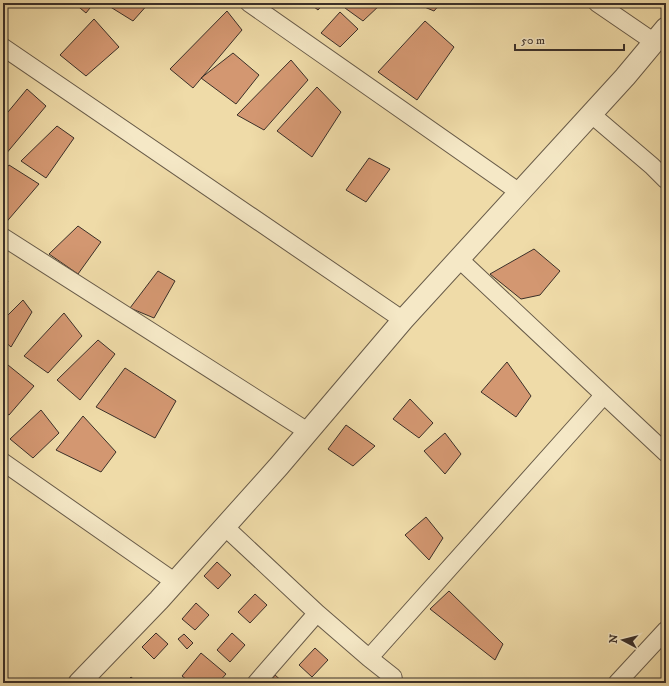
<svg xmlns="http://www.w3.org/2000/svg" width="669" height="686" font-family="'IM FELL DW Pica',serif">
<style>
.building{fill:#d39771;stroke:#3b3029}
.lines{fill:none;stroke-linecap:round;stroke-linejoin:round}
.minor-casing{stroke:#685b49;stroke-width:19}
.tertiary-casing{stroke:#685b49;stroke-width:23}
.minor{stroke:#f5e8c6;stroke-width:17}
.tertiary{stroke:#f5e8c6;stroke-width:21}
</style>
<rect width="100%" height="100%" fill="#efdba8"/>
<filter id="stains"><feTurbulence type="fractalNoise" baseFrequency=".005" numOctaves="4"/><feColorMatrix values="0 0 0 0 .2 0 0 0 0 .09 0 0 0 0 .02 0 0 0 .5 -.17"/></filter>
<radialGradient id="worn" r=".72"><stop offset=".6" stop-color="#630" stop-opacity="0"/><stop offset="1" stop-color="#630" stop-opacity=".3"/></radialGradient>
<!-- building -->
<path class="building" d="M74,3H94L86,13Z
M104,3H149L133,21Z
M309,3H324L318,10Z
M349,3H380L381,4L363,21L345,8Z
M415,3H441L434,11Z
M227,11L242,30L193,88L170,69Z
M340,12L358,29L340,47L321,33Z
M94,19L119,47L86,76L60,55Z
M425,21L454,47L417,100L378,72Z
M233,53L259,75L236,104L201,78Z
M291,60L308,80L264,130L237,115Z
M317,87L341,112L312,157L277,131Z
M27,89L46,106L5,155L3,153V118Z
M57,126L74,138L46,178L21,161Z
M369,158L390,169L366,202L346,190Z
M9,165L39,184L3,226V172Z
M78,226L101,242L78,274L49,254Z
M534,249L560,271L540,295L521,299L490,274Z
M158,271L175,281L154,318L130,308Z
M3,278L8,281L3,288Z
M23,300L32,312L11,347L3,340V320Z
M64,313L82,336L48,373L24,356Z
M98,340L115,354L80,400L57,380Z
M3,361L34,386L9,415L3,412Z
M507,362L531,396L516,417L481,392Z
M125,368L176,401L155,438L96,407Z
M410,399L433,423L419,438L393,419Z
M41,410L59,433L33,458L10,439Z
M83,416L116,452L101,472L56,450Z
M346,425L375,446L353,466L328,449Z
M445,433L461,454L445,474L424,451Z
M426,517L443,538L429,560L405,535Z
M217,562L231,575L218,589L204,576Z
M449,591L503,644L495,660L430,609Z
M255,594L267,605L250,623L238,612Z
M196,603L209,615L195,630L182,619Z
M156,633L168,644L154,659L142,647Z
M232,633L245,645L230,662L217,650Z
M184,634L193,643L187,649L178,639Z
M315,648L328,660L312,677L299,665Z
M201,653L226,674L218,683L212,682L191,683L182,676Z
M275,675L284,683H269Z
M131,677L138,683H125Z
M355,679L360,683H351Z"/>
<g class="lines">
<!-- minor casing -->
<g class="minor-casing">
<path id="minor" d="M249,3L519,192
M597,3L654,42
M3,47L403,320
M591,114L652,166L666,180
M3,237L307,431
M459,259L666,453
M3,462L175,582
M225,527L317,613L369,658L393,677L394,683
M369,658L604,395
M256,683L317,613
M617,683L666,630"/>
</g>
<!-- tertiary casing -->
<g class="tertiary-casing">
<path id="tertiary" d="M79,683L159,600L279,466L403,320L625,77L666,28"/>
</g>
<!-- minor -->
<use href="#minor" class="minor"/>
<!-- tertiary -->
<use href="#tertiary" class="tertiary"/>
</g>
<!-- margin -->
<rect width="669" height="686" fill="none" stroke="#efdba8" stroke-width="16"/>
<rect x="4" y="4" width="661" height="678" fill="none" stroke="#3b3029" stroke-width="2"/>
<rect x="8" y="8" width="653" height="670" fill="none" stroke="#3b3029"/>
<!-- north arrow -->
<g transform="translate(623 640) rotate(277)" stroke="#f5e8c6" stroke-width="3" paint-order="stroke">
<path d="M0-3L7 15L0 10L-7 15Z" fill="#3b3029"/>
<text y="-6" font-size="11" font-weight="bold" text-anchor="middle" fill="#3b3029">N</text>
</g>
<!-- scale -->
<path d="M515 44v6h109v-6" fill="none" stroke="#3b3029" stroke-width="2"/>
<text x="521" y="44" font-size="12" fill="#3b3029" stroke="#f5e8c6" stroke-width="3" paint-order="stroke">50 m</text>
<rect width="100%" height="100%" filter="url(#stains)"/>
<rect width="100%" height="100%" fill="url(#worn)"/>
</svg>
